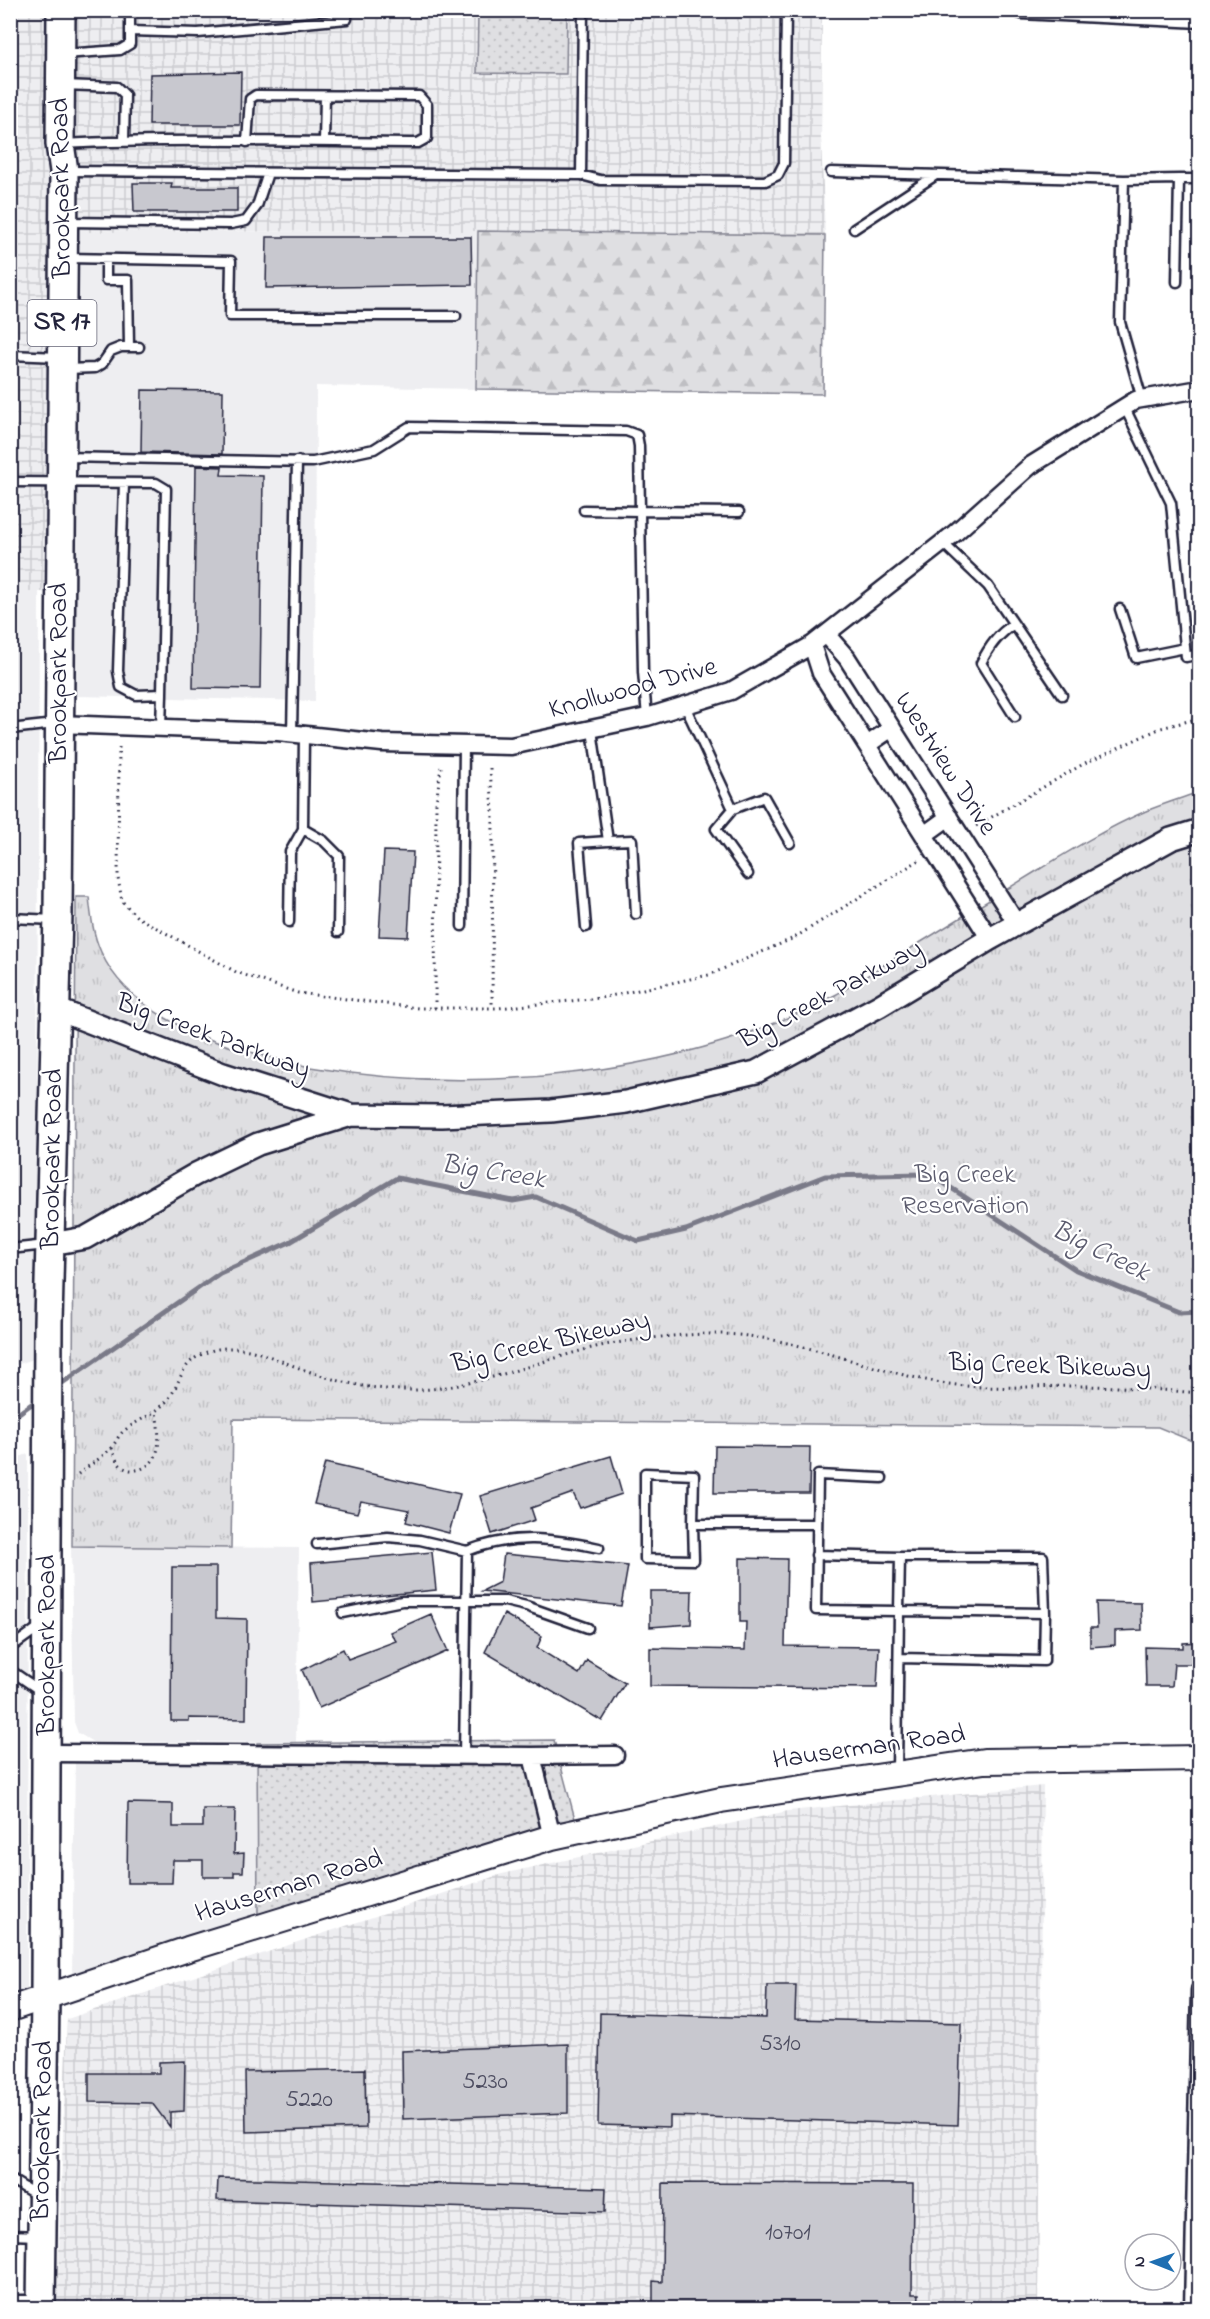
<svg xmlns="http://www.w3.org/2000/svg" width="1210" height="2319" font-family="'Indie Flower',sans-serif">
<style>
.built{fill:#eeeef1}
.industrial{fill:url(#industrial-grid)}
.grass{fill:url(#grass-dots);stroke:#80808e;stroke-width:1.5}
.forest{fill:url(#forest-firs);stroke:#80808e;stroke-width:1.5}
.park{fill:url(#park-tufts);stroke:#80808e;stroke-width:1.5}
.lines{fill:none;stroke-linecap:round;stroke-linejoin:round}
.stream{stroke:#7a7a88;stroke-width:5}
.building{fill:#c8c8cf;stroke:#22223b;stroke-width:1.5}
.service-casing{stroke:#22223b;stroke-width:13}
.minor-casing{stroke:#22223b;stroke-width:21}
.tertiary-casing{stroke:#22223b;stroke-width:26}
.secondary-casing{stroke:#22223b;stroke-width:28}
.primary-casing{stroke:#22223b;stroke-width:32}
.path{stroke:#22223b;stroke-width:3;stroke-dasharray:1.5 4.5;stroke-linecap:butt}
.service{stroke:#fff;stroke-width:8}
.minor{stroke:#fff;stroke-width:16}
.tertiary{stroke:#fff;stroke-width:21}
.secondary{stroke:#fff;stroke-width:24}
.primary{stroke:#fff;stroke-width:27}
.labels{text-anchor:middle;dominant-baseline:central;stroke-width:4.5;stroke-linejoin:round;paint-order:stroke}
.number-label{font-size:24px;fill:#4c4c60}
.shield{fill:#fff;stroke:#646476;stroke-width:1.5}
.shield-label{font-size:26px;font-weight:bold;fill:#22223b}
.street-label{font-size:27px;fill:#22223b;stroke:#fff}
.park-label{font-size:27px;fill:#5b5b6d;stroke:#fff}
.water-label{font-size:28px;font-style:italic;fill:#5c5c6f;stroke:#fff}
</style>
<defs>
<pattern id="industrial-grid" width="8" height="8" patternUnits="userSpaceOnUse" patternTransform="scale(1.5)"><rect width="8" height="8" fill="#eeeef1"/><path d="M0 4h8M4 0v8" fill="none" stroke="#ccccd0"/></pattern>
<pattern id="grass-dots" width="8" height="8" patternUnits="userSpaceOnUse" patternTransform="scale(1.5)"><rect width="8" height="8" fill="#dfdfe2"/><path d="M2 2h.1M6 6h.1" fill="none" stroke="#bfbfc3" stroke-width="1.8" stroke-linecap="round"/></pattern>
<pattern id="forest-firs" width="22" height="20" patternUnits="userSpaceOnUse" patternTransform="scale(1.5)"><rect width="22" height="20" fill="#dfdfe2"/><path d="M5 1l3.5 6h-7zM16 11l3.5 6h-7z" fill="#bfbfc3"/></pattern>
<pattern id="park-tufts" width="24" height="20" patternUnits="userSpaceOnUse" patternTransform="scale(1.5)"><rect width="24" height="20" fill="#dfdfe2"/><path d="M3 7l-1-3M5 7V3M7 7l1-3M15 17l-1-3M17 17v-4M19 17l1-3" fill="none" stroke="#bfbfc3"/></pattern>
</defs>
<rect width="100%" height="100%" fill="#fff"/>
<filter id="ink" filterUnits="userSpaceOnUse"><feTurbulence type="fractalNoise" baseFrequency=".0167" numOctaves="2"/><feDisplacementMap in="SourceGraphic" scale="12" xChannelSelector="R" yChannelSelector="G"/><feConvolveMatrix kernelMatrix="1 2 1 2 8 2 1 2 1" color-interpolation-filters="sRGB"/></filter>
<g filter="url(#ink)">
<!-- built -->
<path class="built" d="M478,231L476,389L316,386L315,701L76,696L72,232Z
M10,592H39L36,1358L11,1367Z
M28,1454L27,1990L11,1995L10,1460Z
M71,1546L299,1548L296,1742H93L78,1733L74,1722Z
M75,1761L259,1764L258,1920L72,1977Z
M18,2032L13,2308H10V2035Z"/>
<!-- industrial -->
<path class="industrial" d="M11,11H52L48,592H11Z
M73,11H822L821,138L825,235L478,231L72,232Z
M1043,1786L1038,2308H57L67,2019L502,1874L788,1811Z"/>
<!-- grass -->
<path class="grass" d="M478,11H567L566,74L477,73Z
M554,1740L575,1819L258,1920L257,1743Z"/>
<!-- forest -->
<path class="forest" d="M478,231L825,235L823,394L476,389Z"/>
<!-- park -->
<path class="park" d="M1199,792V1444L1158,1427L233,1419L231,1548L72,1546L76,897H89C91,916 93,935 101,952C125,1007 199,1040 254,1053C273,1058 291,1063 310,1067C477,1096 684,1076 835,995C857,983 878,968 900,955C945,927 990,900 1035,872C1071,850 1107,828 1146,811C1163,804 1182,798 1199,792Z"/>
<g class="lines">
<!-- stream -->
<path class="stream" d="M58,1386L220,1273L290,1242L397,1178L513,1201L536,1197L638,1241L686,1230L825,1176L924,1174L942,1182L1076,1270L1179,1312L1200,1311
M10,1416L19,1413L40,1398"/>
</g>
<!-- building -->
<path class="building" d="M241,72L240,125H149L150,74Z
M133,183H172L171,188H237V212H134Z
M267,237H471L472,285L266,288Z
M142,390L223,391L222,454L141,452Z
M196,466L222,467L221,475L263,476L260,689L193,688Z
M384,851L413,852L408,937L379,936Z
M715,1446L810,1447L809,1493H714Z
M611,1456L622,1494L580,1508L573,1493L531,1508L535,1520L492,1534L480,1496Z
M325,1463L460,1494L449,1533L406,1522L409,1510L361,1501L357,1513L314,1504Z
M432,1552L436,1590L313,1602L311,1563Z
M504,1554L628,1566L621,1606L482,1591L500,1582Z
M740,1558L787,1559L785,1646L879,1647L877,1688L650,1686V1648L745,1650L746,1622H740Z
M172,1567H216V1618L247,1619L246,1719L189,1718V1721H171Z
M650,1591H692L691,1624L650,1627Z
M1096,1602L1141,1603L1142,1630L1115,1631V1645L1090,1647V1628H1097Z
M431,1614L448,1651L319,1708L302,1670L343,1649L348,1659L396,1641L390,1632Z
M504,1614L542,1636L537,1648L579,1674L587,1660L625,1683L602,1721L485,1652Z
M1200,1642V1664H1174L1172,1686H1146L1145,1647L1183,1648V1643Z
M128,1803L173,1804V1827H203V1809H235L234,1854L244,1853L243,1872H234V1877H203V1860H173L172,1883H127Z
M767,1985H796L795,2019L961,2023L958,2125L670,2116V2127L598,2125L600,2013L766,2018Z
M568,2044V2113L403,2119L402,2051Z
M185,2061L184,2111L170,2112V2127L152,2103L89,2102V2073H159V2062Z
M365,2069L366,2128L246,2132L245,2072Z
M218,2178L606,2188L605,2212L217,2200Z
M663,2183L913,2184L912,2294H919L918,2308H653V2281L662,2282Z"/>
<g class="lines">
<!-- service casing -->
<g class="service-casing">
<path id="service" d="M130,31L198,33L347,19V10
M64,54L120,50L130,44V10
M63,85L117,87L125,95L124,141
M324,142L325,96
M63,144C181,138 300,142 418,143L427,138V105L419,96L256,95L250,99L247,142
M68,171L581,175L600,180L765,181L778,175L784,163L786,10
M831,172L1124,180L1120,322L1142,399
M581,175L583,10
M1179,179H1200
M1124,180L1179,179L1177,282
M66,222L231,224L246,221L257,206L268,173
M854,229L936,175
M67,258L231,261L230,316H456
M106,259V280H128L129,347
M10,355L59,357
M66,369L95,368L102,364L111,351L121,347H139
M1125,408L1171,503L1186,657L1200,654
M64,457L313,462L374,449L409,427L626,431L637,435L639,446L640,511L739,512
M10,482L156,483L166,489L162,694L136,695L121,687L118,671L124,483
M584,510L640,511L643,672L647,717
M943,543L988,586L1062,695
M1120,609L1136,658L1185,648
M1014,624C998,634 989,647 981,663L1015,717
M685,706L733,809L764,797L790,843
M161,728L162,694
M10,729L55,724
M292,734L297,461
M733,809L716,829L748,874
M303,829L324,841L339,856L338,932
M608,841L632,840L636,914
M10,918L55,920
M289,922L290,852L303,829L304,735
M462,926L464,745
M586,927L579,843L608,841L592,730
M10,1249L46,1245
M882,1478L818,1475L816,1610L899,1611L900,1557H1043L1045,1613
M693,1524L694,1560L645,1559V1473L694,1475L693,1524H816
M317,1544L388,1537L420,1540L467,1551
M816,1555L900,1557
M343,1613L402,1601H505L526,1606L588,1628
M10,1648L42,1625
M10,1670L42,1692
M464,1756L467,1551C514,1533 552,1538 599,1548
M897,1772L899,1611L1045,1613L1044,1661L899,1658
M10,2179L38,2196
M10,2235L39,2236
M10,2300H37"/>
</g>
<!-- minor casing -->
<g class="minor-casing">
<path id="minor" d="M1021,10L1200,19
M826,634L847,658L1017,924
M812,645L821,673L990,939
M58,724L278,732L382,743L511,746L647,717L731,691L812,645L955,533L1030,466L1136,400L1200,389
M867,745L892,728
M924,835L949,817
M47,1753L532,1756L552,1837
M532,1756L615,1755
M1193,2308L1200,1990"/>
</g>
<!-- tertiary casing -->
<g class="tertiary-casing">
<path id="tertiary" d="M56,1009L223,1074L351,1115
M51,1244L85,1238L196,1174L258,1144L351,1115L442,1116L551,1111L626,1102L756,1072L879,1006L990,939L1171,839L1200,830"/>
</g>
<!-- secondary casing -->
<g class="secondary-casing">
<path id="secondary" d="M10,2009L188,1949L552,1837L721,1800L984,1761L1200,1758"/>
</g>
<!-- primary casing -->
<g class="primary-casing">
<path id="primary" d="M41,2308L45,1997L48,1323L58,914L64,171L60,144L61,10"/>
</g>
<!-- path -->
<path class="path" d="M119,747L118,878L122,901L137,917L236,972L298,993L418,1008H498L601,998L709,975L794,938L921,859
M490,768L493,811L492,1008
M976,826L1085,763L1161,728L1200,718
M435,1008L436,803L441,767
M112,1448C114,1455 117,1464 124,1468C136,1474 151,1467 156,1455C161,1442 158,1425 156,1412
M78,1474C88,1466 102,1458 111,1448C116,1443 118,1435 125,1430C138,1420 153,1415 165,1403C184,1382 177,1362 210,1351C245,1340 276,1361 308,1371C338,1382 370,1389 402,1390C471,1392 534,1361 600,1346C636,1339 672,1335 708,1334C787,1332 859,1368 936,1382C984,1391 1031,1386 1080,1386C1120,1386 1160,1390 1200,1393"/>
<!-- service -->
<use href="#service" class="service"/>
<!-- minor -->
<use href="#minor" class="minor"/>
<!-- tertiary -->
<use href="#tertiary" class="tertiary"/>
<!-- secondary -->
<use href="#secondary" class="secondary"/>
<!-- primary -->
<use href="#primary" class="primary"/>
</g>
</g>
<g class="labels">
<!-- number labels -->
<g class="number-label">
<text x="780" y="2044">5310</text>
<text x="485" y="2082">5230</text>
<text x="309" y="2100">5220</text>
<text x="788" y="2233">10701</text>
</g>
<!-- shield labels -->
<rect class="shield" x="27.5" y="300" width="69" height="46" rx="4.5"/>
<g class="shield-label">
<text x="62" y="323">SR 17</text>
</g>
<!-- street labels -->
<g class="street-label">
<text transform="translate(62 188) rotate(-91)">Brookpark Road</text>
<text transform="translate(59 673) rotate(-90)">Brookpark Road</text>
<text transform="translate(633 689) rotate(-15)">Knollwood Drive</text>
<text transform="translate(945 764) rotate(57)">Westview Drive</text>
<text transform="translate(831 995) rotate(-28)">Big Creek Parkway</text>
<text transform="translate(213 1037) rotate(20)">Big Creek Parkway</text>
<text transform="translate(53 1159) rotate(-89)">Brookpark Road</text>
<text transform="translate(551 1343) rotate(-13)">Big Creek Bikeway</text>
<text transform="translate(1050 1367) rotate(2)">Big Creek Bikeway</text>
<text transform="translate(47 1645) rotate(-90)">Brookpark Road</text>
<text transform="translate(869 1748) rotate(-8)">Hauserman Road</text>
<text transform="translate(289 1887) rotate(-17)">Hauserman Road</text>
<text transform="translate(43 2131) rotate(-89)">Brookpark Road</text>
</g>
<!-- park labels -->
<g class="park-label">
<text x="965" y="1175">Big Creek<tspan x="965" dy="31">Reservation</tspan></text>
</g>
<!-- water labels -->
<g class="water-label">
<text transform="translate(493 1173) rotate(9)">Big Creek</text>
<text transform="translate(1100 1252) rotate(26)">Big Creek</text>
</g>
</g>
<!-- margin -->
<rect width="1210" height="2319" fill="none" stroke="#fff" stroke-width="36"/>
<rect x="18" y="18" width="1174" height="2283" fill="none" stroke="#22223b" stroke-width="2" filter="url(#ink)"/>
<!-- north arrow -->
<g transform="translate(1153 2262) rotate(271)"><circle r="28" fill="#ffffff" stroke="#a7a7b1" stroke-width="1.5"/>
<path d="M0-4.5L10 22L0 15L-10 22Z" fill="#1f6fb2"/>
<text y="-9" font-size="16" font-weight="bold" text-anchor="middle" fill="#22223b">N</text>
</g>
</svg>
